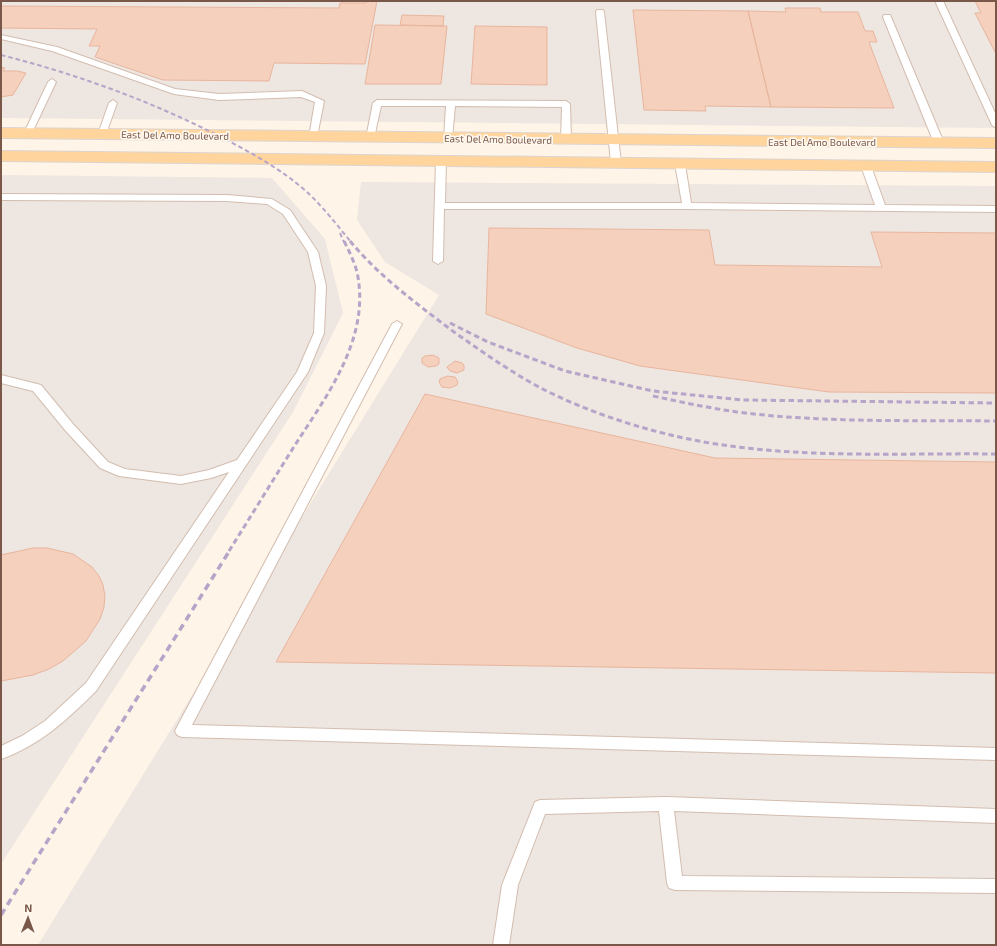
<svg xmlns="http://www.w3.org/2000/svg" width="997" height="946" font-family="'Exo 2',sans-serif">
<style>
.industrial{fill:#eee6e1}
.building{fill:#f5d0bd;stroke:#e8b59d}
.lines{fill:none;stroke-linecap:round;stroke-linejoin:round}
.lane-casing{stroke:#d3bdaf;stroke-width:2}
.primary-casing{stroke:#dcd4d0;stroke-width:2}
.lane{fill:#fff;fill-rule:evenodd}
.primary{fill:#ffd59d;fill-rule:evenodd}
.rail-far2{stroke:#b6a4c9;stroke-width:2;stroke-dasharray:4.5 3;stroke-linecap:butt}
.rail-far1{stroke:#b6a4c9;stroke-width:3;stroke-dasharray:5.5 3.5;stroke-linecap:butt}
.rail{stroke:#b6a4c9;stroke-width:3.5;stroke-dasharray:7 5;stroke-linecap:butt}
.labels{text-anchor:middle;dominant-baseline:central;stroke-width:3.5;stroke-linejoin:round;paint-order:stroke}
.far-street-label{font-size:10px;fill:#7a5849;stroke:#fff8ef}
</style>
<rect width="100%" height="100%" fill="#fef4e7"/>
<!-- industrial -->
<path class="industrial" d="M1,1H996V128L1,118Z
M1,175L272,178L325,239L343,313L293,412L1,864Z
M361,182L996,186V945H38L439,295L385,262L357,220Z"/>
<!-- building -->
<path class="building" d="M367,1H377L365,64L274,63L269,81L163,80L95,57L100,46H89L97,29L1,28V6L339,8L340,3H366Z
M975,1H996V54L975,13H981Z
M785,8H820L821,12H858L865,31H873L877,42H869L894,108L771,107L748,11L786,12Z
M633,10L748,11L771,107L705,106L706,111L644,110Z
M402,15L444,16L443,26L400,25Z
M375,25L447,26L441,84H365Z
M475,26L547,27V85L471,84Z
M1,67L5,68L3,71H17L26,73L13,95L1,97Z
M489,228L709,230L715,265L882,267L871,232L996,233V393L829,392L640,366L577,348L486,314Z
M433,355L439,358V364L436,366L428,367L422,363V358L425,356Z
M455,361L462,363L464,365V370L457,373L450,371L447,367Z
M447,376L455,377L458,382L457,385L450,388L442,387L439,382L440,379Z
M425,394L715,458L996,462V673L276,662Z
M33,548H47L73,554L92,567L99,576L103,585L105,596L104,607L100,619L86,641L63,661L49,669L33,675L1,681V555Z"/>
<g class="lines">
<!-- lane casing -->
<g class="lane-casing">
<path id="lane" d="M937,1H943L944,3L996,115V128L992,125L936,3Z
M597,10H603L604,12L621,163L616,166L611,163L596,12Z
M884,15H890L891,17L944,143L942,145H936L934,143L883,17Z
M1,35L57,47L175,89L219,94L302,91L324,101L317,137L313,140L309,137L315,102L301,97L219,100L174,94L52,51L1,39Z
M52,79L56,82L32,133L28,136L25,135L24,133L48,82Z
M113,100L117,103L106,134L105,136H99L98,134L109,103Z
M377,100L566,101L570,104L571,140L566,143L561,140L562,107L455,106L452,139L448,142L444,139L446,106H381L374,138L370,141L366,138L373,103Z
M441,158L446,161L445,203H682L675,164L680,161L685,164L691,203L875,205L861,166L866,163L871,166L885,205L996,206V212L687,209H444L443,261L438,264L433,261L436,161Z
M1,194L227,195L272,199L290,210L318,252L326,286L324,333L308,372L96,691C68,719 39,746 1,759V746L22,736L45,721L86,683L229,472L211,478L181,484L119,476L100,468L65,430L33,391L1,383V375L41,385L73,424L108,462L125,469L181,476L209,470L237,460L297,372L314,333L316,286L308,252L283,214L267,204L227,201L1,200Z
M397,321L402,324L192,725L996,748V760L182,737L177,735L175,731L177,727L392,324Z
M666,797L996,809V823L674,811L682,876L996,879V893L675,890L669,888L667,883L659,811L545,814L518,885L509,945H493L502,885L535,802L540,800Z"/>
</g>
<!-- primary casing -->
<g class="primary-casing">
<path id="primary" d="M1,128L996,138V148L1,138Z
M1,151L996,162V172L1,161Z"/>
</g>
<!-- lane -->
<use href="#lane" class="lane"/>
<!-- primary -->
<use href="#primary" class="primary"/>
<!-- rail-far2 -->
<path class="rail-far2" d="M1,55C76,74 148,100 217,135C248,151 280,168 307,192C323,207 337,225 351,242
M340,233L344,242"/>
<!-- rail-far1 -->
<path class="rail-far1" d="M350,241C380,277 417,304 454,332C481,351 508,370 537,386C593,416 668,438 730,446C818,458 908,453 996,454
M450,323L488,342L565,371L653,391L743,400L996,403
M653,396C681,402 709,408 737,412C823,423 910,420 996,421
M229,551C251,516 273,480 295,445C328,394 371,337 357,272C354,261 349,251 344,241"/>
<!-- rail -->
<path class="rail" d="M1,915L230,550"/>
</g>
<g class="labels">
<!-- far-street labels -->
<g class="far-street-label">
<text transform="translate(175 135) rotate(1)">East Del Amo Boulevard</text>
<text transform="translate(498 139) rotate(1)">East Del Amo Boulevard</text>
<text x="822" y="142">East Del Amo Boulevard</text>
</g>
</g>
<!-- border -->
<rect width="997" height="946" fill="none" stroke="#7a5849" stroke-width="4"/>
<!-- north arrow -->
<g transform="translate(28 918) rotate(1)" stroke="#fff8ef" stroke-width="3" paint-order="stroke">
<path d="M0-3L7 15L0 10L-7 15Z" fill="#7a5849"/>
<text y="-6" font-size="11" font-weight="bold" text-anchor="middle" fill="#7a5849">N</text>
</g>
</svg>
